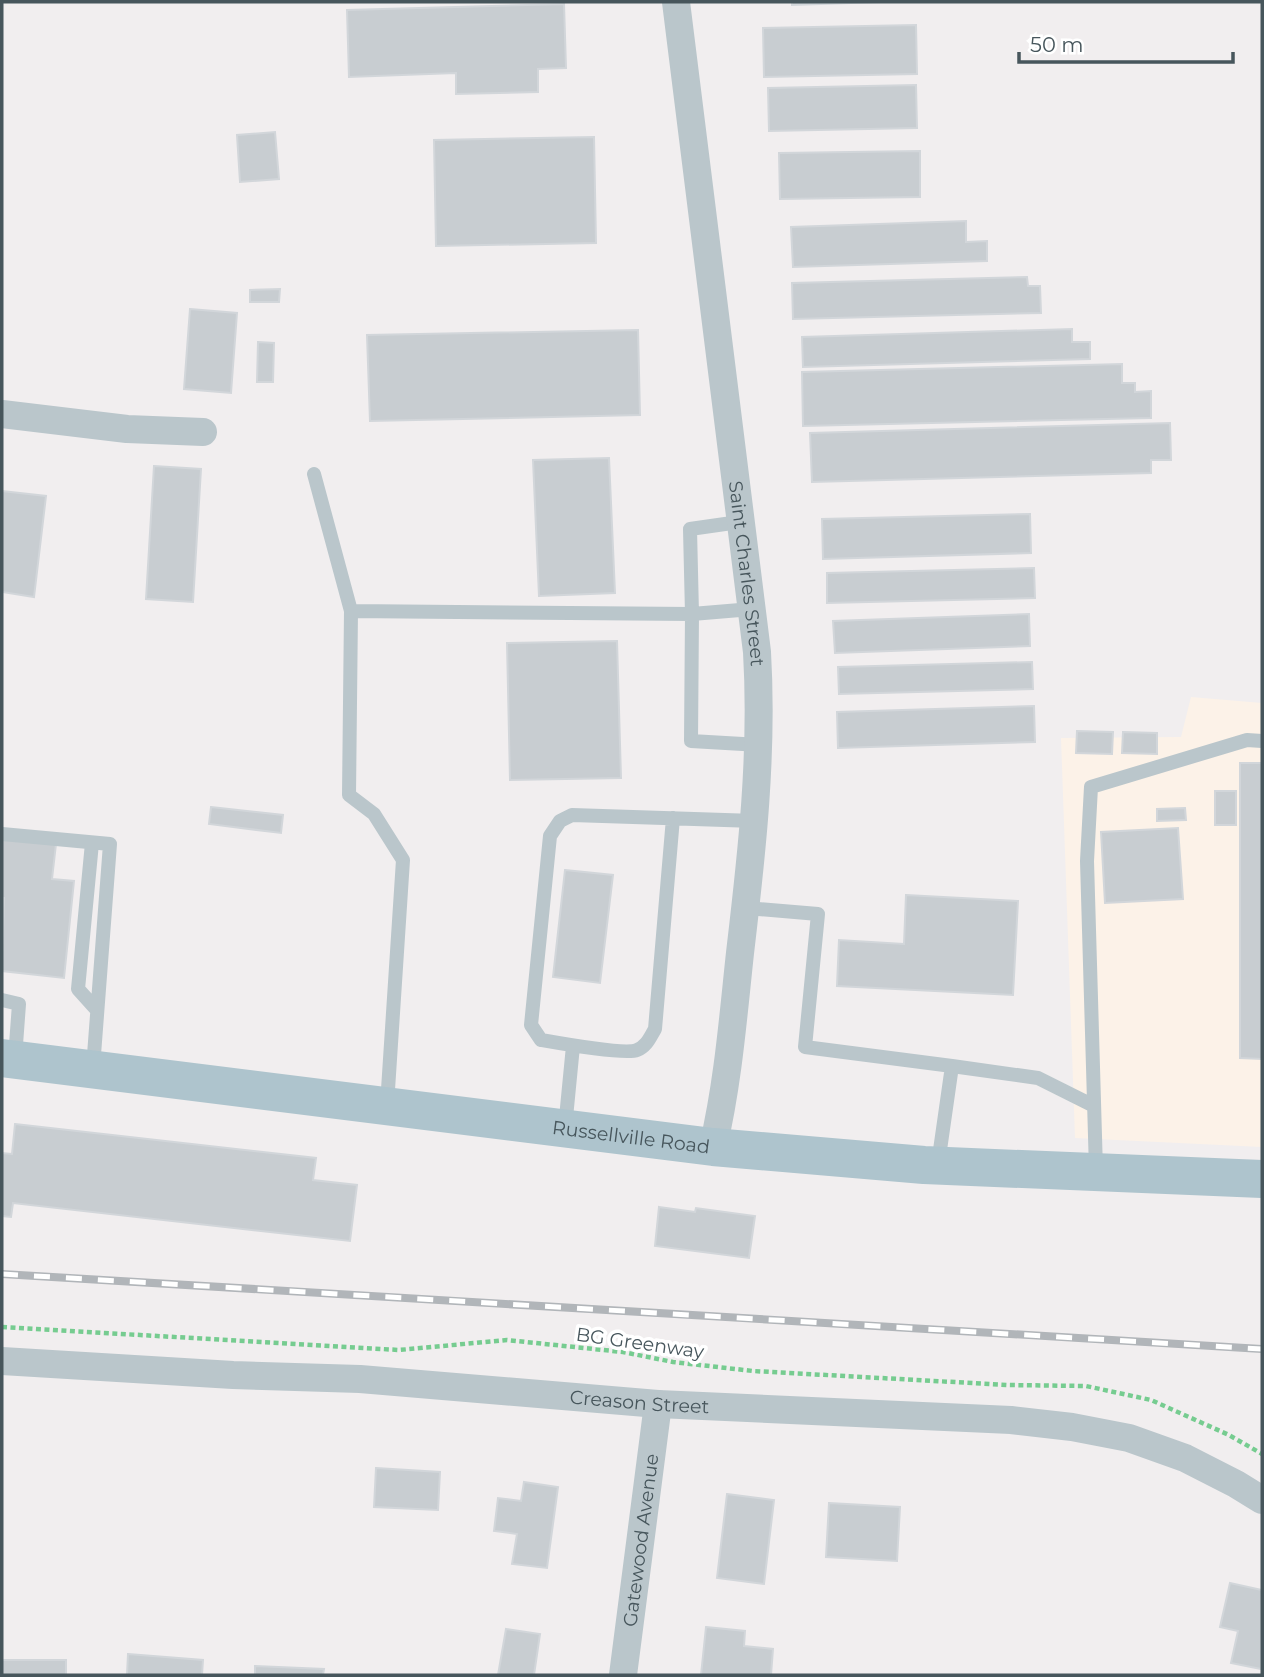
<svg xmlns="http://www.w3.org/2000/svg" width="1264" height="1677" font-family="Montserrat,sans-serif">
<style>
.commercial{fill:#fcf2e8}
.building{fill:#c8cdd1;stroke:#d2d6da;stroke-width:2}
.lines{fill:none;stroke-linecap:round;stroke-linejoin:round}
.path{stroke:#76cc90;stroke-width:4.5;stroke-dasharray:5 3.5;stroke-linecap:butt}
.lane{stroke:#bac6cb;stroke-width:14}
.street{stroke:#bac6cb;stroke-width:28}
.primary{stroke:#aec4cd;stroke-width:38}
.rail-casing{stroke:#b1b5b9;stroke-width:8}
.rail{stroke:#fff;stroke-width:5;stroke-dasharray:16;stroke-linecap:butt}
.labels{text-anchor:middle;dominant-baseline:central;stroke-width:7;stroke-linejoin:round;paint-order:stroke}
.street-label{font-size:19px;fill:#47565c;stroke:#fff}
</style>
<rect width="100%" height="100%" fill="#f1eeef"/>
<!-- commercial -->
<path class="commercial" d="M1191,697L1262,703V1147L1075,1138L1061,738L1181,737Z"/>
<!-- building -->
<path class="building" d="M792,2H881L792,5Z
M564,4L566,68L538,69V92L456,94V73L349,77L347,10Z
M916,25L917,74L764,77L763,28Z
M916,85L917,128L769,131L768,88Z
M275,132L279,179L240,182L237,135Z
M594,137L596,243L436,246L434,140Z
M920,151V197L780,199L779,153Z
M966,221V242L987,241V261L793,267L791,227Z
M1027,277L1028,286H1040L1041,313L793,319L792,283Z
M280,289L279,302H250V290Z
M190,309L237,313L231,393L184,389Z
M1072,329V342H1090V359L803,367L802,337Z
M638,330L640,415L370,421L367,335Z
M258,342L274,343L273,382H257Z
M1122,364V383H1135V392L1151,391V418L803,426L802,372Z
M1170,423L1171,460H1151V473L812,482L810,433Z
M609,458L615,593L539,596L533,460Z
M154,466L201,469L193,602L146,599Z
M2,491L46,496L34,597L2,592Z
M1030,514L1031,553L823,559L822,519Z
M1034,568L1035,598L827,603V573Z
M1029,614L1030,646L835,653L833,621Z
M617,641L621,778L510,780L507,643Z
M1032,662L1033,689L839,694L838,667Z
M1034,706L1035,742L838,748L837,712Z
M1077,731L1113,732L1112,754L1076,753Z
M1123,732L1157,733V754L1122,753Z
M1240,763H1262V1059L1240,1058Z
M1215,791H1236V825H1215Z
M211,807L283,815L281,833L209,824Z
M1185,808L1186,820L1157,821V809Z
M1178,828L1183,899L1105,903L1101,832Z
M2,838L56,844L52,879L74,881L64,978L2,971L4,898H2Z
M565,870L613,875L600,983L553,977Z
M906,895L1018,901L1013,995L837,986L839,940L904,944Z
M15,1124L316,1158L313,1180L357,1185L350,1241L13,1203L11,1217L2,1216V1153L12,1154Z
M659,1207L695,1212L696,1208L755,1216L749,1258L655,1246Z
M376,1468L440,1472L438,1510L374,1507Z
M524,1482L558,1487L547,1568L512,1564L517,1534L494,1531L498,1498L521,1501Z
M727,1494L774,1500L764,1584L717,1578Z
M829,1503L900,1507L897,1561L826,1557Z
M1230,1583L1262,1590L1261,1669L1231,1663L1238,1631L1220,1627Z
M706,1627L745,1631L744,1646L773,1649L771,1675H701Z
M506,1629L540,1634L534,1675H498Z
M128,1654L203,1660L202,1675H127Z
M2,1660H66V1675H2Z
M255,1666L324,1669L323,1675H255Z"/>
<g class="lines">
<!-- path -->
<path class="path" d="M2,1327L399,1350L507,1340L623,1352L673,1362L753,1371L1008,1385L1086,1386L1151,1400L1229,1435L1262,1454"/>
<!-- lane -->
<path class="lane" d="M314,474L351,611L349,795L374,814L403,860L387,1105
M752,609L692,614L691,741L760,745
M351,611L692,614L690,529L739,522
M673,818L655,1029C650,1037 647,1046 637,1050C625,1055 558,1043 541,1040L531,1025L550,836L560,821L572,815L755,821
M2,834L110,844L93,1068
M92,843L78,989L96,1009
M746,908L818,914L805,1047L952,1066L938,1164
M2,1000L19,1004L15,1058
M952,1066L1038,1078L1094,1106
M565,1128L573,1046
M1096,1170L1087,861L1091,787L1247,740L1262,741"/>
<!-- street -->
<g class="street">
<path id="s1" d="M676,2L757,652C763,753 752,852 740,953C733,1018 728,1083 713,1147"/>
<path d="M2,414L127,429L203,432"/>
<path id="s2" d="M2,1361L233,1375L360,1379L658,1404L1011,1420L1072,1427L1129,1438L1185,1458L1236,1484L1262,1500"/>
<path id="s3" d="M623,1675L658,1404"/>
</g>
<!-- primary -->
<path class="primary" id="s4" d="M2,1058L713,1147L924,1165L1262,1179"/>
<!-- rail casing -->
<g class="rail-casing">
<path id="rail" d="M2,1274L1262,1349"/>
</g>
<!-- rail -->
<use href="#rail" class="rail"/>
</g>
<g class="labels">
<!-- street labels -->
<g class="street-label">
<text stroke="none"><textPath href="#s1" startOffset="576">Saint Charles Street</textPath></text>
<text stroke="none"><textPath href="#s4" startOffset="634">Russellville Road</textPath></text>
<text transform="translate(640 1343) rotate(8)">BG Greenway</text>
<text stroke="none"><textPath href="#s2" startOffset="639">Creason Street</textPath></text>
<text stroke="none"><textPath href="#s3" startOffset="136">Gatewood Avenue</textPath></text>
</g>
</g>
<!-- border -->
<rect width="1264" height="1677" fill="none" stroke="#47565c" stroke-width="7"/>
<!-- scale -->
<path d="M1019 52v10h214v-10" fill="none" stroke="#47565c" stroke-width="3.5"/>
<text x="1030" y="52" font-size="21" fill="#47565c" stroke="#ffffff" stroke-width="5" paint-order="stroke">50 m</text>
</svg>
